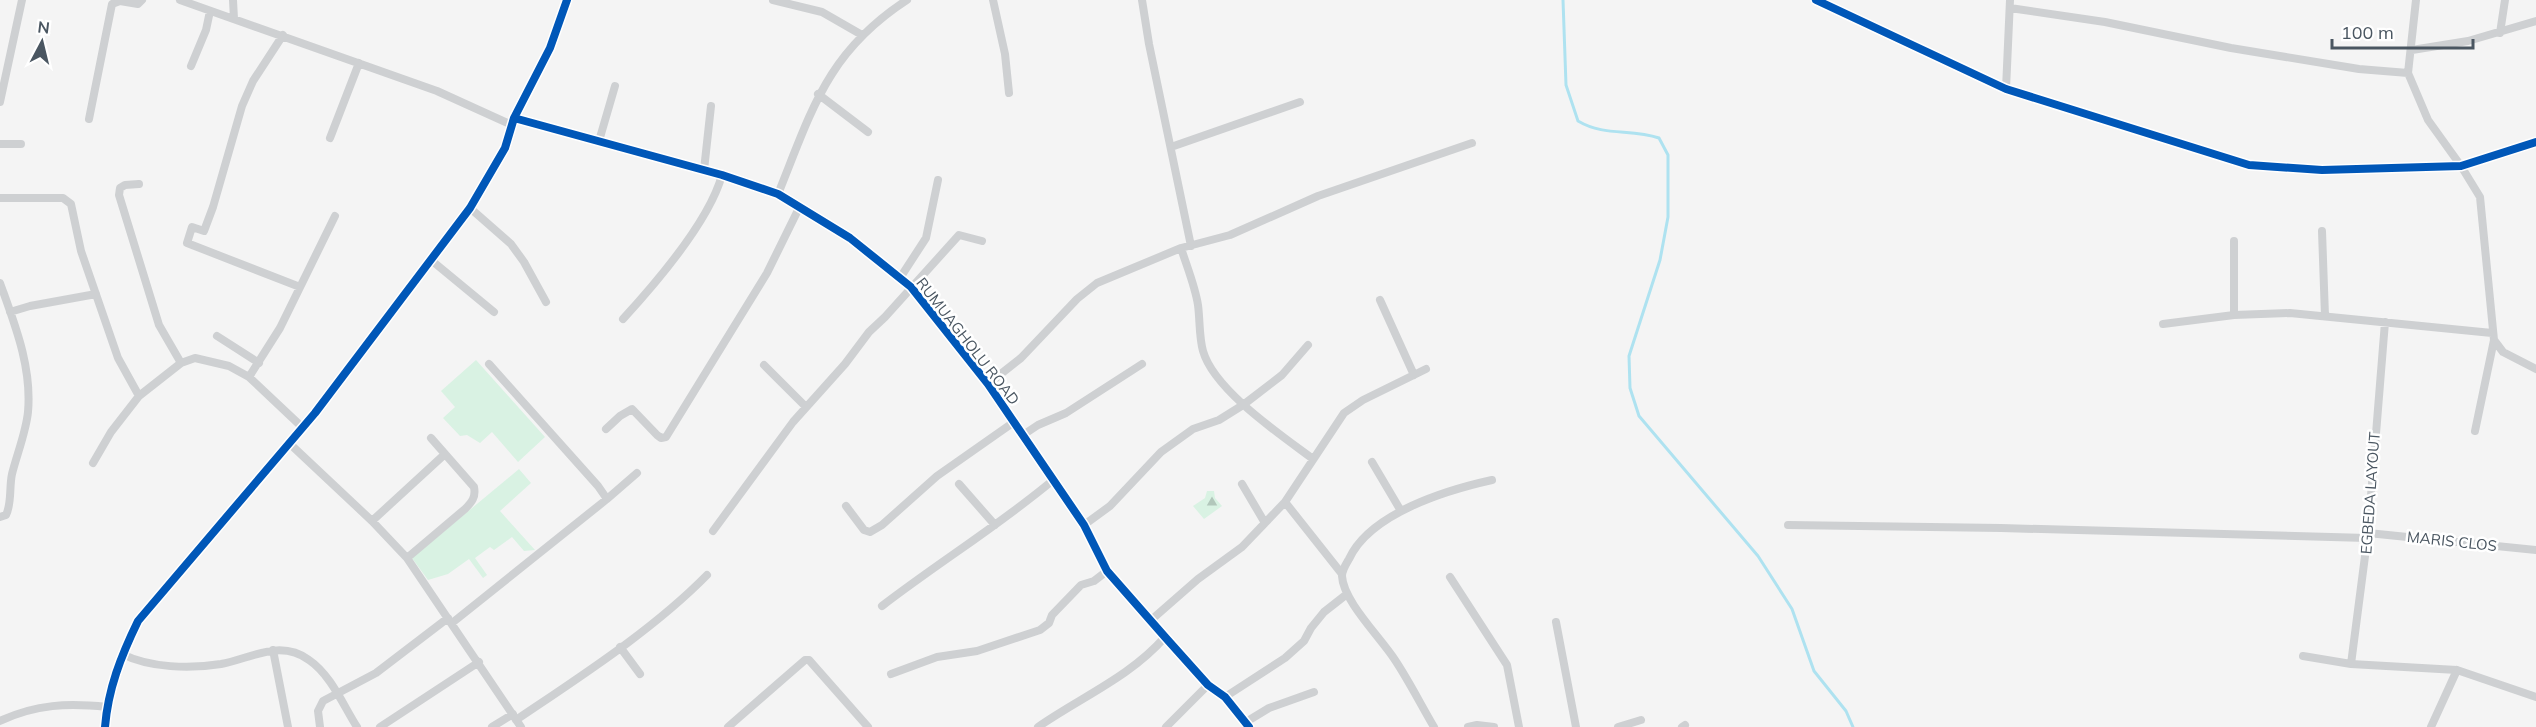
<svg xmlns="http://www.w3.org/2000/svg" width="2536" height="727" font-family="Mulish,sans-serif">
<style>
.green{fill:#d9f2e3}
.forest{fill:url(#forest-firs)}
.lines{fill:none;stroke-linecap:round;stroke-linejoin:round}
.stream{stroke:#aee2f0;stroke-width:3}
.street{stroke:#ced0d2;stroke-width:8}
.cycleway-casing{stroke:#fff;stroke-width:11}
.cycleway{stroke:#0057b8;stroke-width:8}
.labels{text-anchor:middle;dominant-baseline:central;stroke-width:5;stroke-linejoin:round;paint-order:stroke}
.street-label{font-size:15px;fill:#4a5661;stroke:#fff}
</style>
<defs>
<pattern id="forest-firs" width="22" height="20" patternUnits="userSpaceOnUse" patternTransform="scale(1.5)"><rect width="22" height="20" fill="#d9f2e3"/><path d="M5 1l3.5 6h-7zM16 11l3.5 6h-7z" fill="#b2c7bb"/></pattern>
</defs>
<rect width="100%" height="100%" fill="#f4f4f4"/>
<!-- green -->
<path class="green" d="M476,360L545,437L518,462L492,432L480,443L467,435L460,436L443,418L455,407L441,391Z
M519,469L531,483L500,511L535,550L524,551L512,537L494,550L490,547L475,558L487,575L483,578L469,559L448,574L428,580L412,558Z"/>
<!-- forest -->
<path class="forest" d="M1207,491H1214L1215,498L1222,506L1204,519L1193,506L1205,498Z"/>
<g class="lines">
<!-- stream -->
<path class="stream" d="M1563,0L1566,85L1578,121C1605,137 1631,128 1659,138L1668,155V217L1660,260L1629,356L1630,388L1639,416L1758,556L1792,609L1814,671L1846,711L1853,727"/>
<!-- street -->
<path class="street" d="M180,0L437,91L512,125
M233,0L234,19
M773,0L822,12L862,35
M993,0L1005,54L1009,93
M1142,0L1149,44L1191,246
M1816,0L2006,89L2249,165L2322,170L2461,166L2536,142
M2416,0L2408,73L2428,120L2461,166L2480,197L2494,340L2503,352L2536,369
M2010,8L2105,22L2231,48L2359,69L2408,73
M2500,33L2505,0
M283,35L253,81L242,106L213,207L204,231L192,227L187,243L300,287
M2412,50L2468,41L2536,21
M191,66L206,30L210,11
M2006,89L2010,0
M818,94L868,132
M0,102L22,0
M514,118L722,175L778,194L850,238L911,287L988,384L1084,525L1107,571L1165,637L1208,685L1225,697L1249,727
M89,119L112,4L120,1L138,4L142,0
M330,138L359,63
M599,141L615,86
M0,144H21
M1171,147L1300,102
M704,170L711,106
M139,184L125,185L120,188L119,195L159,325L181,363
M778,194C812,110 827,52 907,0
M0,198H63L71,204L81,251L118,358L139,396
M470,208L511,244L524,262L546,302
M2322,231L2325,316
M2234,241V315
M1181,248C1187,267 1195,286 1198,305C1200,320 1199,337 1203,351C1214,390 1281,435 1313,459
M431,260L494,312
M900,278L926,238L938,180
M0,283C15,325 32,367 28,412C26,432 17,454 12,474C9,488 12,503 6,515L0,517
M1380,300L1414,375
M10,312L30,306L96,294
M623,319C656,283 709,222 722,175
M2163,324L2234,315L2290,313L2492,333
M217,336L259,363
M764,365L806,407
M249,377L280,328L335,216
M988,384L1021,358L1077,299L1097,283L1181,248L1230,235L1318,196L1472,143
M606,429L620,416L632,409L657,435L661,438L666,437L767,273L800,206
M2475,431L2494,340
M1023,435L1038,425L1066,413L1142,364
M289,443L372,521L407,558L521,727
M1372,462L1401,511
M93,463L111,432L139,396L181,363L195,358L229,366L249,377L302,427
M959,484L995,525
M1242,484L1265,523
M607,499L637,473
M1285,502L1342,574
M846,506L864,530L870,532L882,525L937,476L1014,422
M372,521L445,454
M1084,525L1110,506L1161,452L1193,429L1219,420L1243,405L1282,375L1308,345
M1788,525L2001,528L2367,538
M713,531L793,422L845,364L869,332L885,317L959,235L982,241
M2368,533L2536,550
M407,558L465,509C472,502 476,497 474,487L431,438
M1450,577L1507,665L1519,727
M882,606C938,563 998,526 1052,481
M1150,621L1198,579L1242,547L1285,502L1344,413L1363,400L1426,369
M1556,622L1576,727
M452,623L607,499L598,486L489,364
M620,647L640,674
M273,650L288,727
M122,654C150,668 190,669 221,664C252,658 280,639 309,660C331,675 343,705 357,727
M2303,656L2351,664L2457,670L2536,697
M2351,664L2368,533L2385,322
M891,674L937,657L977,651L1040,630L1049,623L1052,615L1081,585L1094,581L1107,571
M1225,697L1285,658L1304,641L1311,628L1324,612L1347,594
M516,720C581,676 653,630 707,575
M0,721C36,704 68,703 107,707
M1246,722L1269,708L1314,692
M105,727C108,689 121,656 138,621L315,413L470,208L505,148L514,118L550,48L567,0
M320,727L318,711L323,701L376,673L448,618
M380,727L479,662
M492,727L513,714
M728,727L805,660H809L868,727
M1038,727C1081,697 1130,677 1165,637
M1166,727L1208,685
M1434,727C1421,705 1409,681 1395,660C1381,638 1343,601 1342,576C1342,570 1346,564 1349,559C1370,513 1447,490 1492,480
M1468,727L1477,725L1494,727
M1618,727L1641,720
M1682,727L1685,725
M2431,727L2457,670"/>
<!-- cycleway casing -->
<g class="cycleway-casing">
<path id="cycleway" d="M1816,0L2006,89L2249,165L2322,170L2461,166L2536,142
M514,118L722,175L778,194L850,238L911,287L988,384L1084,525L1107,571L1165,637L1208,685L1225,697L1249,727
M105,727C108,689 121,656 138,621L315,413L470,208L505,148L514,118L550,48L567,0"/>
</g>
<!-- cycleway -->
<use href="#cycleway" class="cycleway"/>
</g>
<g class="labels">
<!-- street labels -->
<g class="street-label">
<text transform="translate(968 341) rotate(52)">RUMUAGHOLU ROAD</text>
<text transform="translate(2370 493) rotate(-86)">EGBEDA LAYOUT</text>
<text transform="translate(2452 541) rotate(6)">MARIS CLOS</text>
</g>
</g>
<!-- north arrow -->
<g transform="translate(42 42) rotate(7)" stroke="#ffffff" stroke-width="4.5" paint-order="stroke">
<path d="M0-4.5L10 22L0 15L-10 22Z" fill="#4a5661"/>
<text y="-9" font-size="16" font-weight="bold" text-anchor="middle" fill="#4a5661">N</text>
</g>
<!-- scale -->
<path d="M2332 39v9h141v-9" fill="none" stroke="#4a5661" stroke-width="3"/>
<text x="2341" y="39" font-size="18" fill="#4a5661" stroke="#ffffff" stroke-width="4.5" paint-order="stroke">100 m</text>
</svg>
